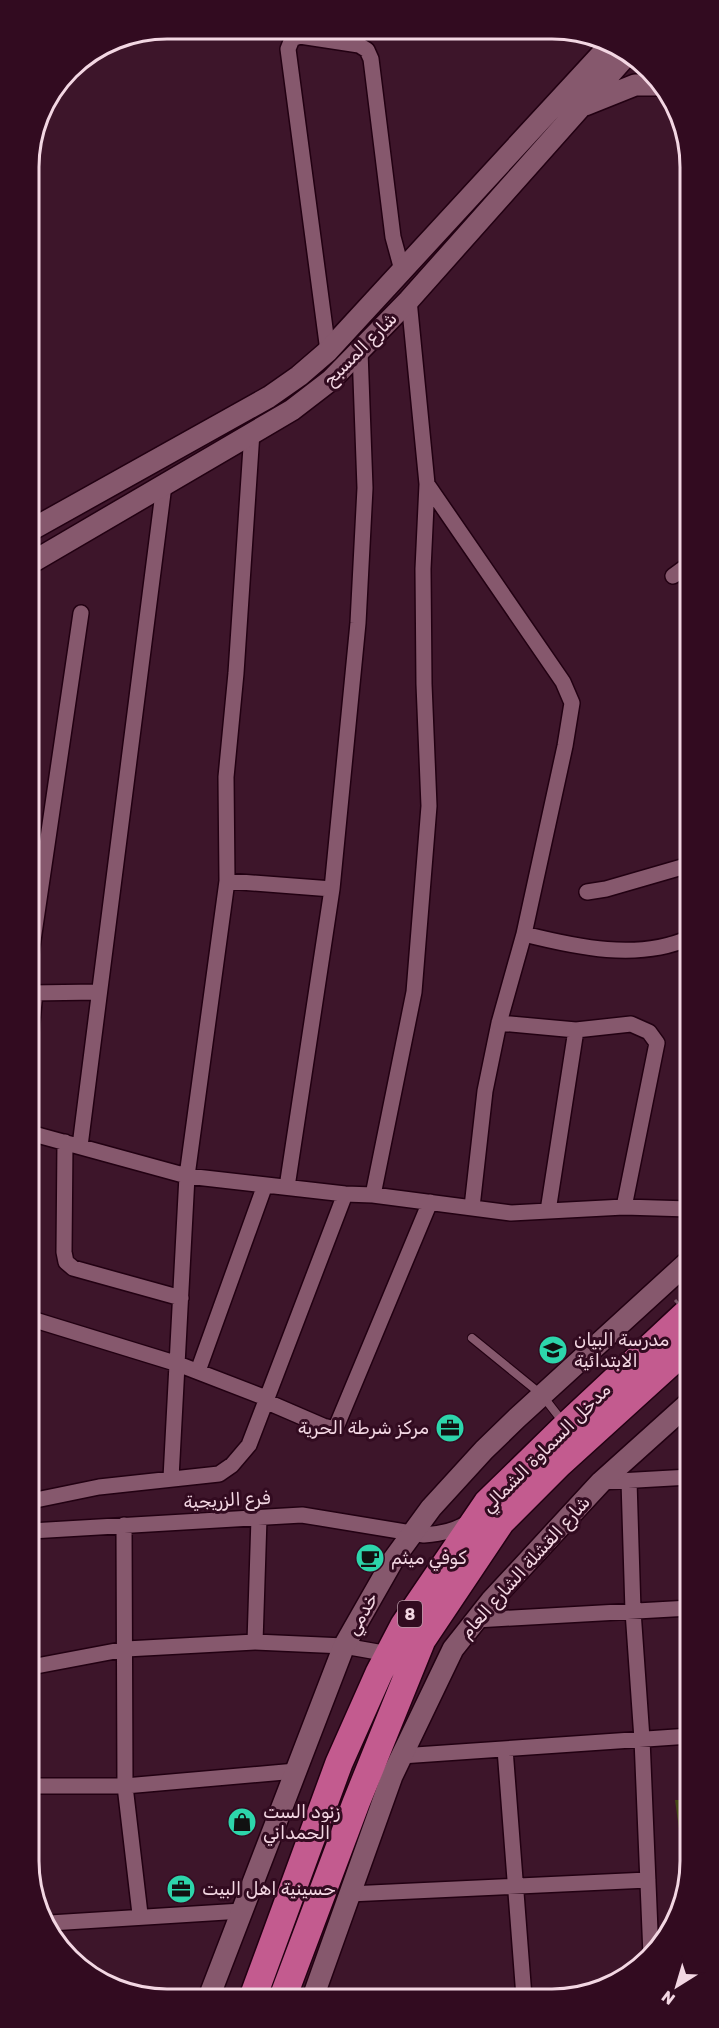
<svg xmlns="http://www.w3.org/2000/svg" width="719" height="2028" font-family="Rubik,'Noto Naskh Arabic',sans-serif">
<style>
.building{fill:#444616}
.lines{fill:none;stroke-linecap:round;stroke-linejoin:round}
.lane-casing{stroke:#220012;stroke-width:10}
.street-casing{stroke:#220012;stroke-width:18}
.secondary-casing{stroke:#220012;stroke-width:24}
.highway-casing{stroke:#220012;stroke-width:30}
.lane{stroke:#86586d;stroke-width:8}
.street{stroke:#86586d;stroke-width:15}
.secondary{stroke:#86586d;stroke-width:21}
.highway{stroke:#c35b8f;stroke-width:27}
.path-bridge{stroke:#7a5668;stroke-width:3;stroke-dasharray:4.5 3;stroke-linecap:butt}
.labels{text-anchor:middle;dominant-baseline:central;stroke-width:6;stroke-linejoin:round;paint-order:stroke}
.shield{fill:#320b20;stroke:#b99aa8;stroke-width:1.5}
.shield-label{font-size:16px;font-weight:bold;fill:#f3d7e3}
.street-label{font-size:18px;fill:#f3d7e3;stroke:#320b20}
.poi-label{font-size:18px;fill:#f3d7e3;stroke:#320b20;text-anchor:start}
.rim{fill:none;stroke:#f3d7e3;stroke-width:3}
</style>
<rect width="100%" height="100%" fill="#3d152a"/>
<!-- building -->
<path class="building" d="M675,1800H690V1850H682Z"/>
<g class="lines">
<!-- lane casing -->
<g class="lane-casing">
<path id="lane" d="M472,1338L542,1395L563,1422"/>
</g>
<!-- street casing -->
<g class="street-casing">
<path id="street" d="M328,351L288,49L292,39L300,36L359,45L367,50L371,59L393,237L402,270
M427,484L563,682L572,703L565,746L524,934L499,1023L485,1091L472,1207
M673,576L688,565
M227,881L332,889
M587,892L606,889L689,865
M524,934C576,947 638,961 689,938
M30,961L81,613
M30,993L98,992
M499,1023L576,1030L631,1024L649,1032L657,1043L624,1207
M30,1042L35,992
M30,1133L187,1176L345,1194L373,1195L511,1213L624,1207L689,1209
M65,1142L64,1252L66,1262L73,1268L181,1298
M80,1146L164,485
M287,1187L332,889L358,623L365,488L360,351
M373,1195L414,992L429,806L424,684L423,569L427,484L409,300
M548,1211L576,1030
M35,1320L178,1364L266,1398
M198,1371L265,1185
M265,1401L323,1426L331,1428L337,1425L430,1202
M171,1478L187,1176L227,881L226,777L236,673L252,432
M629,1481L633,1611L642,1739L651,1955
M601,1482L690,1477
M31,1501L99,1487L219,1474L232,1465L249,1445L345,1194
M124,1525L125,1786L140,1914L142,1917
M31,1531L302,1515L424,1535C441,1534 456,1531 470,1521
M476,1620L690,1608
M255,1642L259,1518
M31,1667L126,1649L255,1642L344,1646L389,1654
M505,1749L524,1997
M401,1756L690,1736
M31,1786H125L296,1771
M349,1894L648,1880
M50,1923L242,1911"/>
</g>
<!-- secondary casing -->
<g class="secondary-casing">
<path id="secondary" d="M585,105L635,85H659
M29,531L269,397L299,376L328,351L608,47
M29,564L292,410L331,380L409,300L626,56
M209,1997L344,1646L393,1560L431,1508L484,1450L517,1418L689,1261
M313,1997L392,1776L453,1649L491,1601L601,1482L690,1402"/>
</g>
<!-- highway casing -->
<g class="highway-casing">
<path id="highway" d="M253,1997L339,1763L379,1673L404,1625L487,1503L566,1426L689,1311
M283,1997L356,1803L422,1640L501,1522L559,1464L689,1346"/>
</g>
<!-- lane -->
<use href="#lane" class="lane"/>
<!-- street -->
<use href="#street" class="street"/>
<!-- secondary -->
<use href="#secondary" class="secondary"/>
<!-- highway -->
<use href="#highway" class="highway"/>
<!-- path-bridge -->
<path class="path-bridge" d="M675,1300L689,1315"/>
</g>
<!-- icons -->
<defs>
<g id="school-disc" transform="scale(1.5)"><circle r="9.5" fill="#2dd5ab" stroke="#320b20"/><path d="M0-5L7-2L0 1L-7-2ZM-4 1L0 2.5L4 1V4Q0 6-4 4Z" fill="#111"/></g>
<g id="office-disc" transform="scale(1.5)"><circle r="9.5" fill="#2dd5ab" stroke="#320b20"/><path d="M-6-3h4V-5.5h4V-3h4V5H-6ZM-1-4.5V-3h2v-1.5ZM-6 0V1H6V0Z" fill="#111"/></g>
<g id="cafe-disc" transform="scale(1.5)"><circle r="9.5" fill="#2dd5ab" stroke="#320b20"/><path d="M-5.5-4.5H6V0H3Q3 3.5 0 3.5H-2.5Q-5.5 3.5-5.5 0ZM3-3.2v2h1.7v-2ZM-6 4.5H4V6H-6Z" fill="#111"/></g>
<g id="shop-disc" transform="scale(1.5)"><circle r="9.5" fill="#2dd5ab" stroke="#320b20"/><path d="M-5-2.5h2.3a2.7 3.5 0 0 1 5.4 0H5L5.5 6h-11ZM-1.5-2.5h3a1.5 2.3 0 0 0-3 0Z" fill="#111"/></g>
</defs>
<g fill-rule="evenodd">
<use href="#school-disc" x="553" y="1350"/>
<use href="#office-disc" x="450" y="1428"/>
<use href="#cafe-disc" x="370" y="1558"/>
<use href="#shop-disc" x="242" y="1822"/>
<use href="#office-disc" x="181" y="1889"/>
</g>
<g class="labels">
<!-- shield labels -->
<rect class="shield" x="398" y="1601" width="24" height="26" rx="4.5"/>
<g class="shield-label">
<text x="410" y="1614">8</text>
</g>
<!-- street labels -->
<g class="street-label">
<text transform="translate(360 349) rotate(-45)">شارع المسبح</text>
<text transform="translate(546 1448) rotate(-45)">مدخل السماوة الشمالي</text>
<text transform="translate(227 1500) rotate(-3)">فرع الزريجية</text>
<text transform="translate(525 1567) rotate(-48)">شارع القشلة الشارع العام</text>
<text transform="translate(362 1614) rotate(-61)">خدمي</text>
</g>
<!-- poi labels -->
<g class="poi-label">
<text x="574" y="1340">مدرسة البيان<tspan x="574" dy="21">الابتدائية</tspan></text>
<text x="429" y="1428" text-anchor="end">مركز شرطة الحرية</text>
<text x="391" y="1558">كوفي ميثم</text>
<text x="263" y="1812">زنود الست<tspan x="263" dy="21">الحمداني</tspan></text>
<text x="202" y="1889">حسينية اهل البيت</text>
</g>
</g>
<!-- crop -->
<path d="M0 0H719V2028H0ZM167 39H552A128 128 0 0 1 680 167V1861A128 128 0 0 1 552 1989H167A128 128 0 0 1 39 1861V167A128 128 0 0 1 167 39Z" fill="#320b20" fill-rule="evenodd"/>
<path class="rim" d="M167 39H552A128 128 0 0 1 680 167V1861A128 128 0 0 1 552 1989H167A128 128 0 0 1 39 1861V167A128 128 0 0 1 167 39Z"/>
<!-- north arrow -->
<g transform="translate(677 1986) rotate(217)" stroke="#320b20" stroke-width="4.5" paint-order="stroke">
<path d="M0-4.5L10 22L0 15L-10 22Z" fill="#f3d7e3"/>
<text y="-9" font-size="16" font-weight="bold" text-anchor="middle" fill="#f3d7e3">N</text>
</g>
</svg>
